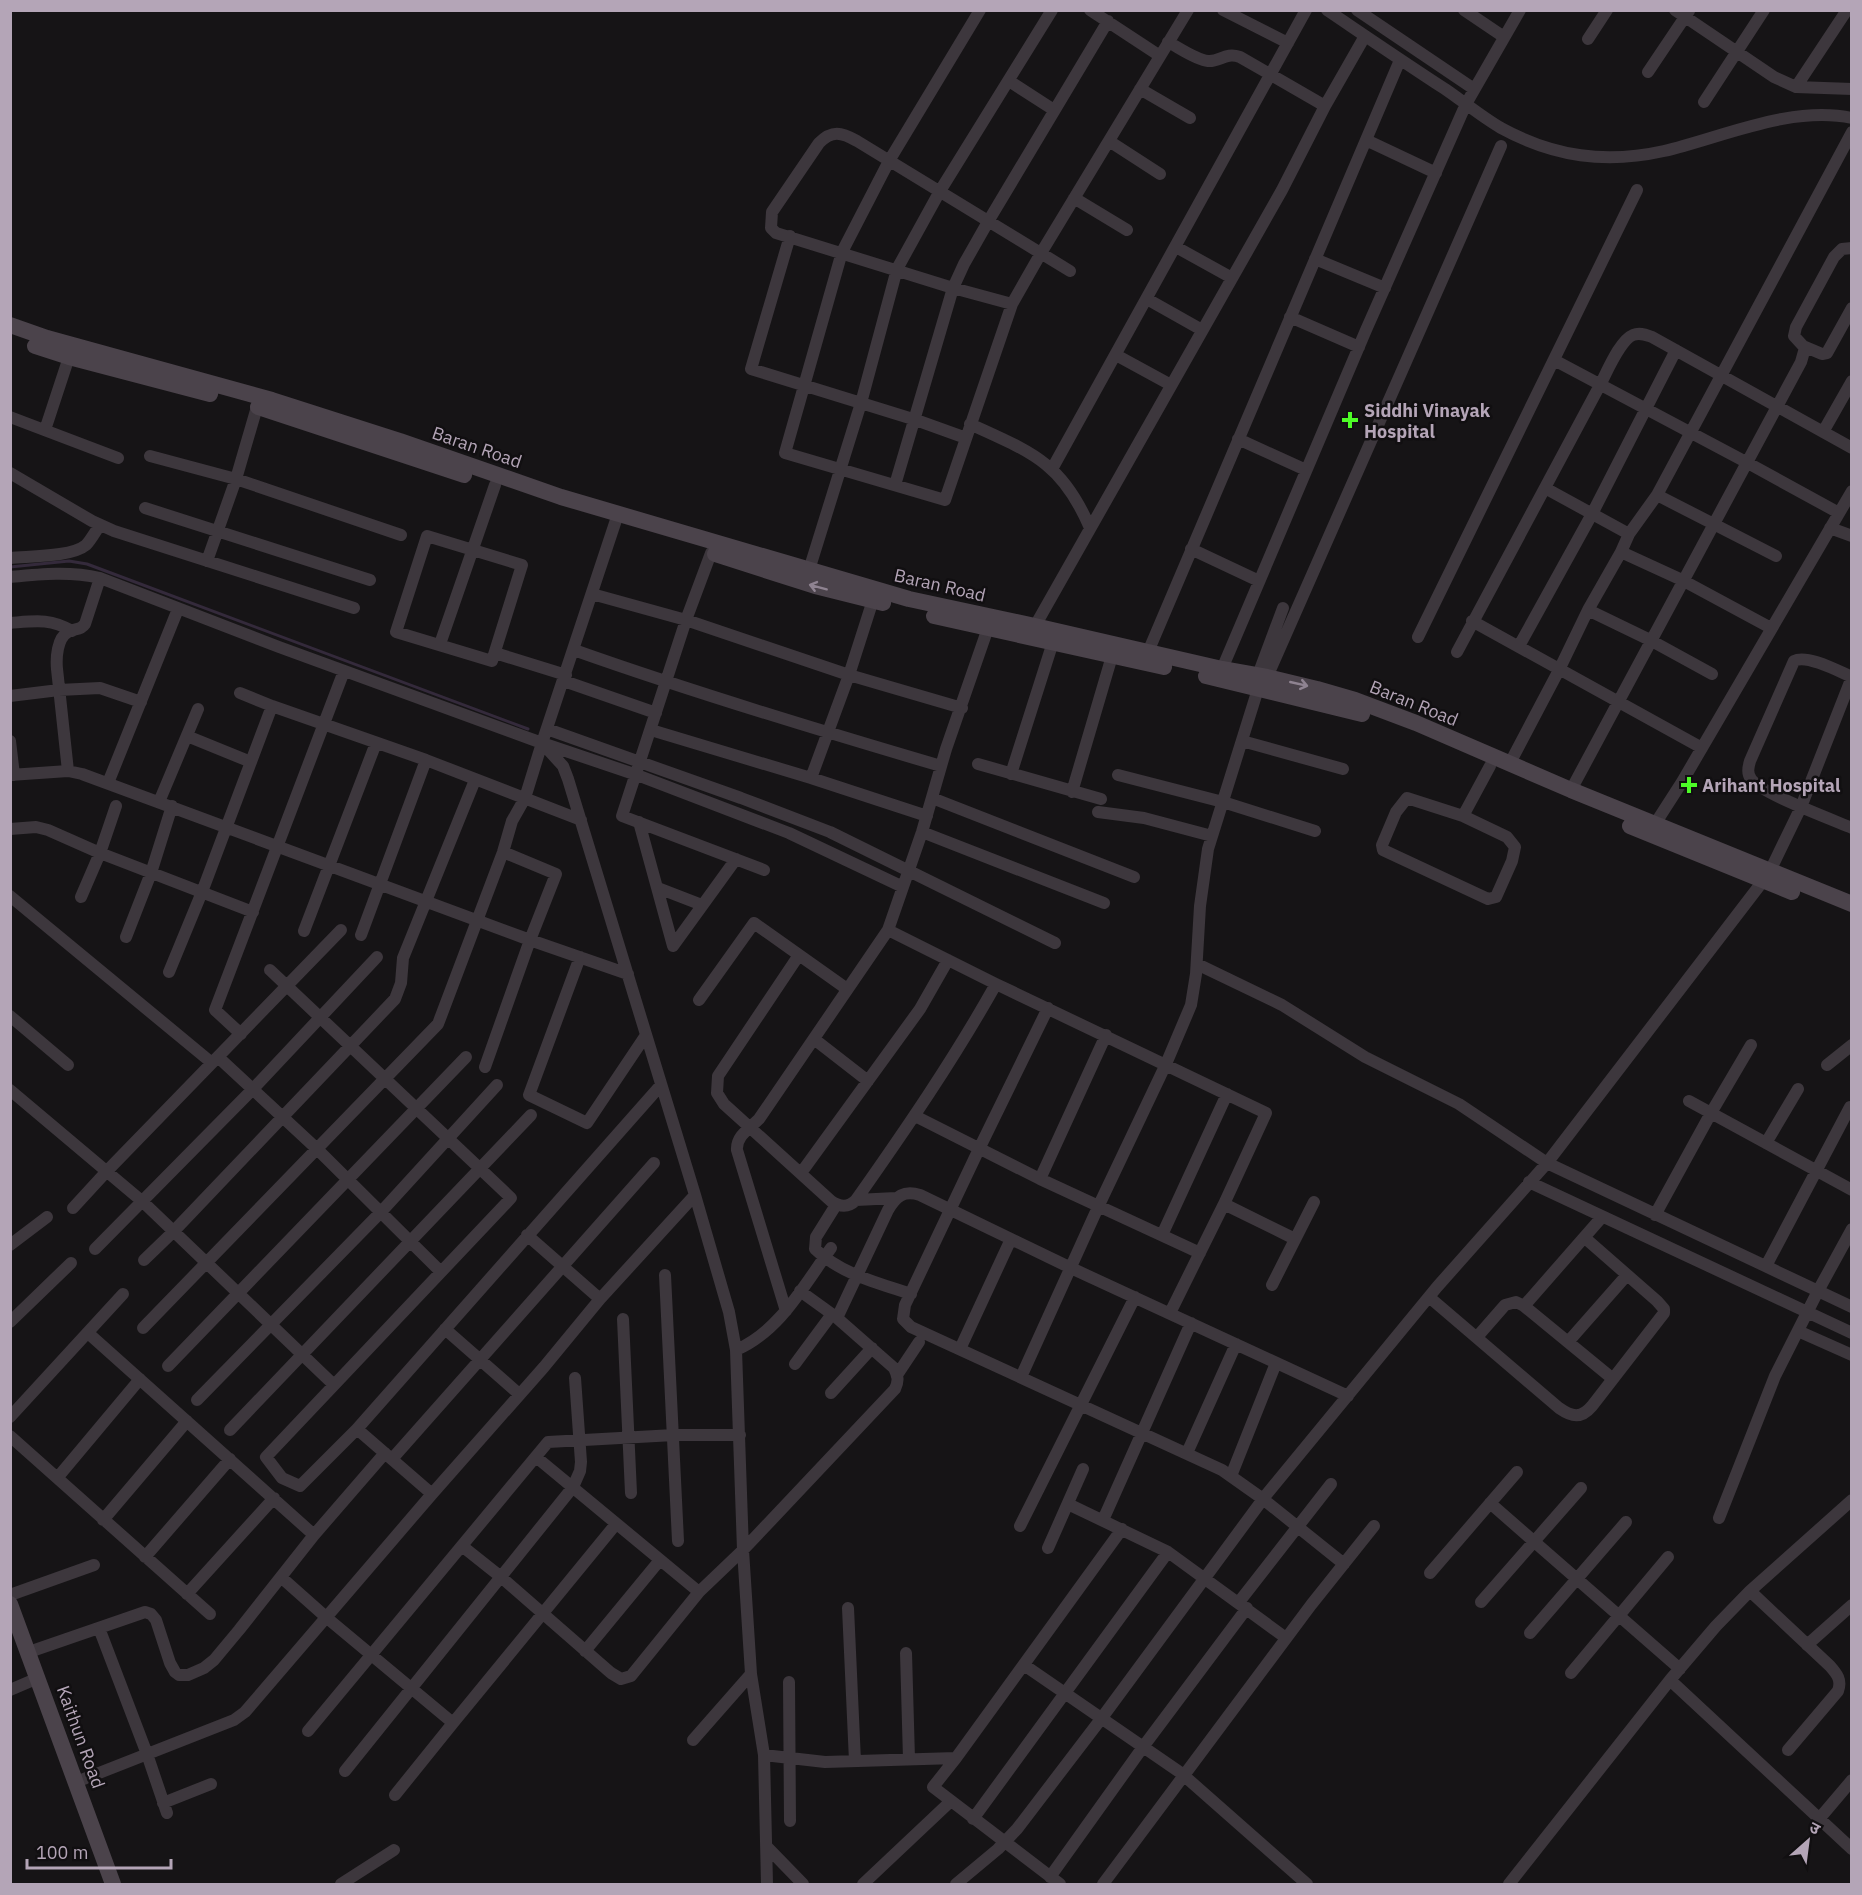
<svg xmlns="http://www.w3.org/2000/svg" width="1862" height="1895" font-family="'IBM Plex Sans','Noto Sans Devanagari',sans-serif">
<style>
.lines{fill:none;stroke-linecap:round;stroke-linejoin:round}
.stream{stroke:#342a3b;stroke-width:3}
.street{stroke:#3d373d;stroke-width:12}
.secondary{stroke:#4b434b;stroke-width:16}
.oneway{stroke:#8f8391}
.poi-dot{fill:#4dfb27;stroke:#110f11;stroke-width:2}
.labels{text-anchor:middle;dominant-baseline:central;stroke-width:5;stroke-linejoin:round;paint-order:stroke}
.poi-label{font-size:18px;font-weight:bold;fill:#b4a5b7;stroke:#110f11;text-anchor:start}
.street-label{font-size:18px;fill:#b4a5b7;stroke:#110f11}
</style>
<rect width="100%" height="100%" fill="#161416"/>
<g class="lines">
<!-- stream -->
<path class="stream" d="M10,567L69,561L87,564L528,729"/>
<!-- street -->
<path class="street" d="M980,10L889,161L842,252L785,453L945,500L1012,304L1041,253L1188,10
M1090,10L1160,56
M1223,10L1288,43
M1327,10C1367,37 1405,63 1445,89C1464,102 1482,117 1501,128C1554,157 1606,164 1664,151C1723,137 1791,105 1852,118
M1357,10L1474,89
M1464,10L1504,37
M1675,10L1774,77L1796,87L1852,89
M1588,39L1607,10
M1168,42C1178,47 1196,60 1208,61C1220,62 1225,52 1240,57L1325,106
M1648,72L1689,11
M1009,81L1054,110
M1796,87L1847,10
M1140,89L1190,118
M1704,102L1764,10
M1366,140L1436,173
M1109,141L1160,174
M1074,198L1127,230
M790,236L751,369L916,420L966,438
M1176,247L1232,278
M1315,259L1385,288
M1147,299L1202,330
M1012,304L953,288L776,233L771,228L772,212L819,143C832,130 841,132 857,141L1070,271
M1290,317L1359,347
M1803,346L1822,354L1827,353L1852,308
M1116,355L1171,385
M1554,360L1746,462L1839,513
M10,417L118,458
M970,424C1031,452 1062,462 1090,528
M45,430L69,357
M1823,432L1852,381
M1238,439L1306,470
M150,456L236,479L401,535
M1052,469L1306,10
M10,473L92,521L114,531L354,608
M895,485L953,288L964,264L989,220L1108,21
M1545,488L1629,534
M1657,495L1776,556
M145,508L370,580
M618,514L542,743L563,766L568,779L695,1195L729,1312L736,1350L743,1550L751,1674L764,1755L767,1884
M1830,528L1852,536
M427,536L522,565L492,661L396,632Z
M1191,549L1259,581
M1621,552L1682,580L1771,628
M711,553L686,620L622,816L764,870
M10,558C29,556 72,557 86,545C91,540 95,532 100,525
M207,561L236,479L257,407
M809,570L861,403L897,269L940,191L1052,10
M10,577C41,574 70,571 100,578L279,647L542,743L637,775L789,833L903,887
M592,594L686,620L849,675L962,708
M873,600L849,675L811,778L927,816
M1588,610L1650,640L1712,674
M1472,621L1702,748
M10,623C35,621 50,618 72,631
M1035,626L1282,190L1325,106L1365,36
M1418,637L1637,190
M440,644L495,485
M1519,646L1592,514L1676,350
M574,650C695,693 818,730 941,766
M1148,652L1400,60
M1457,652L1600,385C1607,372 1620,340 1633,335C1640,332 1646,335 1652,337L1852,448
M495,653L566,675
M1222,669L1366,330L1466,104L1520,10
M1258,675L1283,608
M1267,677L1501,146
M1852,677C1838,671 1807,654 1794,661L1750,761C1748,768 1747,773 1751,779C1760,793 1833,820 1852,828
M564,681L656,713
M240,693L272,706L426,760L581,820
M10,696L59,690L100,688L141,702
M547,729L741,798L830,832L1055,943
M651,730L811,778
M187,736L251,762
M10,741L14,775
M1242,741L1343,769
M1510,763L1559,670L1588,610L1621,552L1629,534L1657,495L1852,132
M978,764L1101,799
M68,771L57,669C56,658 57,638 68,632C75,628 80,631 85,624L100,578
M1011,774L1053,642
M10,775L68,771L82,774L530,940L628,974
M1118,775L1223,802L1315,831
M108,783L178,609
M1571,790L1801,362L1805,348L1794,336L1796,327L1834,257L1842,249L1852,248
M1072,792L1112,656
M932,798L1134,877
M159,802L198,709
M1098,812L1144,818L1212,836
M1463,816L1407,798L1396,812L1382,845L1383,850L1488,899L1496,897L1512,861L1515,847L1507,837L1463,816L1490,766
M639,822L673,946L736,859
M1655,824L1682,782L1852,491
M10,829L36,827L48,830L100,853L253,912
M922,832L1104,903
M658,888L702,905
M10,896L212,1063
M81,897L100,853L116,806
M888,930L996,984L1266,1113L1224,1204L1170,1313
M304,931L376,743
M361,935L426,760
M126,937L151,873L172,806
M799,955L718,1076L717,1093L724,1104L831,1201C840,1207 848,1208 856,1200C906,1129 954,1059 996,984
M580,957L529,1095L587,1123L646,1035
M1197,964L1282,1005L1365,1057L1459,1104L1547,1163L1852,1307
M270,970L511,1198L266,1457L282,1478L300,1486L357,1429
M169,972L202,892L272,706
M699,1000L754,923L847,989
M1048,1008L979,1149L905,1305L903,1319L911,1327L1222,1470L1263,1499L1344,1564
M10,1016L68,1065
M241,1034L215,1010L344,671
M814,1039L868,1081
M218,1057L317,1149L441,1272
M1827,1065L1852,1045
M485,1067L530,940L556,874L503,852
M10,1090L143,1202L334,1385
M1689,1101L1852,1190
M915,1116L1040,1179L1200,1253
M1766,1143L1798,1089
M801,1173L920,1009L948,960
M1040,1179L1106,1035
M1529,1182L1852,1333
M856,1200L896,1198
M1224,1204L1295,1239
M836,1205L816,1237L815,1249C841,1274 878,1283 911,1294
M73,1208L107,1171L341,930
M1655,1215L1711,1113L1751,1045
M527,1235L600,1299
M1162,1235L1227,1094
M10,1245L47,1217
M95,1249L253,1089L377,957
M144,1260L173,1232L395,999L401,983L403,958L475,780
M1766,1266L1850,1107
M665,1275L678,1541
M1272,1285L1314,1202
M800,1291L836,1317
M1429,1297L1559,1408C1572,1417 1581,1419 1592,1406L1664,1313V1309L1657,1301L1585,1238
M1524,1306L1602,1217
M786,1311L737,1150C736,1136 749,1129 759,1119L888,930L922,832L946,749L988,628
M623,1319L631,1493
M10,1322L71,1263
M143,1328L438,1024L503,852L512,821L525,798L542,743
M445,1329L519,1394
M1798,1331L1852,1355
M88,1333L314,1535
M1477,1337L1505,1305L1516,1302L1524,1306L1613,1379
M1568,1342L1627,1275
M960,1349L1011,1239
M736,1350C780,1331 804,1285 831,1248
M795,1364L832,1314
M168,1366L466,1057
M897,1375L919,1342
M1021,1377L1099,1205L1166,1064L1191,1005L1196,974L1200,906L1208,849L1258,689
M831,1393L872,1348
M197,1400L381,1212L497,1085
M10,1417L123,1294
M230,1430L531,1115
M10,1436L210,1614
M1187,1453L1236,1344
M536,1457L699,1592
M392,1459L654,1163
M1231,1476L1276,1363
M58,1477L140,1379
M432,1494L357,1429L661,1085
M1490,1503L1680,1669
M1068,1504L1168,1552L1286,1638
M1719,1518L1775,1376L1818,1291L1852,1229
M103,1520L187,1421
M1103,1520L1191,1323
M1020,1526L1135,1297
M462,1546L501,1577L611,1673L621,1679L631,1676L699,1592L743,1550L895,1389C899,1381 898,1376 894,1368L837,1318L888,1210C896,1196 904,1190 920,1195L1071,1268L1348,1396
M1048,1548L1083,1469
M145,1557L230,1459
M1430,1573L1517,1472
M282,1578L327,1618L453,1723L395,1795
M1750,1591L1830,1666C1837,1674 1842,1680 1838,1691L1788,1750
M187,1594L274,1498
M10,1595L94,1565
M1239,1602L1331,1484
M1481,1602L1581,1488
M848,1608L855,1761
M99,1628L147,1754L167,1813
M1530,1633L1626,1522
M1807,1645L1852,1605
M585,1651L660,1560
M29,1652L145,1612L151,1614L156,1620L170,1663L175,1672L179,1675H188L204,1668L214,1660L239,1630L314,1535L385,1453
M906,1653L909,1759
M1024,1665L1181,1773L1307,1884
M1571,1673L1668,1557
M1670,1680L1852,1849
M789,1682L790,1821
M10,1690L38,1678
M453,1723L616,1524
M308,1731L548,1442L674,1435H740
M693,1740L751,1674
M764,1755L825,1762L956,1758L1122,1529
M956,1758L933,1787L1060,1884
M345,1771L573,1487L580,1471L581,1462L575,1378
M76,1782L234,1720L245,1712L432,1494L544,1367L600,1299L695,1195
M163,1803L211,1784
M973,1819L1168,1552
M1819,1819L1852,1780
M767,1847L803,1884
M1050,1877L1143,1747L1247,1608
M341,1884L394,1850
M863,1884L951,1801
M956,1884L998,1849L1017,1829L1101,1719L1266,1495L1437,1287L1547,1163L1763,881L1770,871L1801,807L1852,677
M1103,1884L1311,1605L1374,1526
M1509,1884L1670,1680L1716,1626L1750,1591L1852,1500"/>
<!-- secondary -->
<path class="secondary" d="M10,325L47,338L272,400L400,441L561,497L909,599L1035,626L1222,669L1267,677L1317,689L1355,700L1416,723L1571,790L1852,904
M35,346L69,357L210,394
M258,407L464,475
M715,554L815,586L883,603
M934,616L1164,667
M1206,676L1362,714
M1630,826L1792,892
M10,1604L113,1884"/>
</g>
<!-- one-way arrows -->
<defs><path id="oneway-shaft" d="M-6 0H5M1.5-3L5.5 0L1.5 3" fill="none" stroke-width="1.6" stroke-linecap="round" stroke-linejoin="round" transform="scale(1.5)"/></defs>
<g class="oneway">
<use href="#oneway-shaft" transform="translate(818 587) rotate(-165)"/>
<use href="#oneway-shaft" transform="translate(1299 684) rotate(13)"/>
</g>
<!-- markers -->
<g class="poi-dot">
<path d="M1347 411h6v6h6v6h-6v6h-6v-6h-6v-6h6z"/>
<path d="M1686 776h6v6h6v6h-6v6h-6v-6h-6v-6h6z"/>
</g>
<g class="labels">
<!-- poi labels -->
<g class="poi-label">
<text x="1364" y="410">Siddhi Vinayak<tspan x="1364" dy="21">Hospital</tspan></text>
<text x="1702" y="785">Arihant Hospital</text>
</g>
<!-- street labels -->
<g class="street-label">
<text transform="translate(477 447) rotate(19)">Baran Road</text>
<text transform="translate(940 585) rotate(13)">Baran Road</text>
<text transform="translate(1414 703) rotate(22)">Baran Road</text>
<text transform="translate(81 1737) rotate(70)">Kaithun Road</text>
</g>
</g>
<!-- border -->
<rect width="1862" height="1895" fill="none" stroke="#b4a5b7" stroke-width="24"/>
<!-- north arrow -->
<g transform="translate(1808 1841) rotate(28)" stroke="#110f11" stroke-width="4.5" paint-order="stroke">
<path d="M0-4.5L10 22L0 15L-10 22Z" fill="#b4a5b7"/>
<text y="-9" font-size="16" font-weight="bold" text-anchor="middle" fill="#b4a5b7">उ</text>
</g>
<!-- scale -->
<path d="M27 1859v9h144v-9" fill="none" stroke="#b4a5b7" stroke-width="3"/>
<text x="36" y="1859" font-size="18" fill="#b4a5b7" stroke="#110f11" stroke-width="4.5" paint-order="stroke">100 m</text>
</svg>
